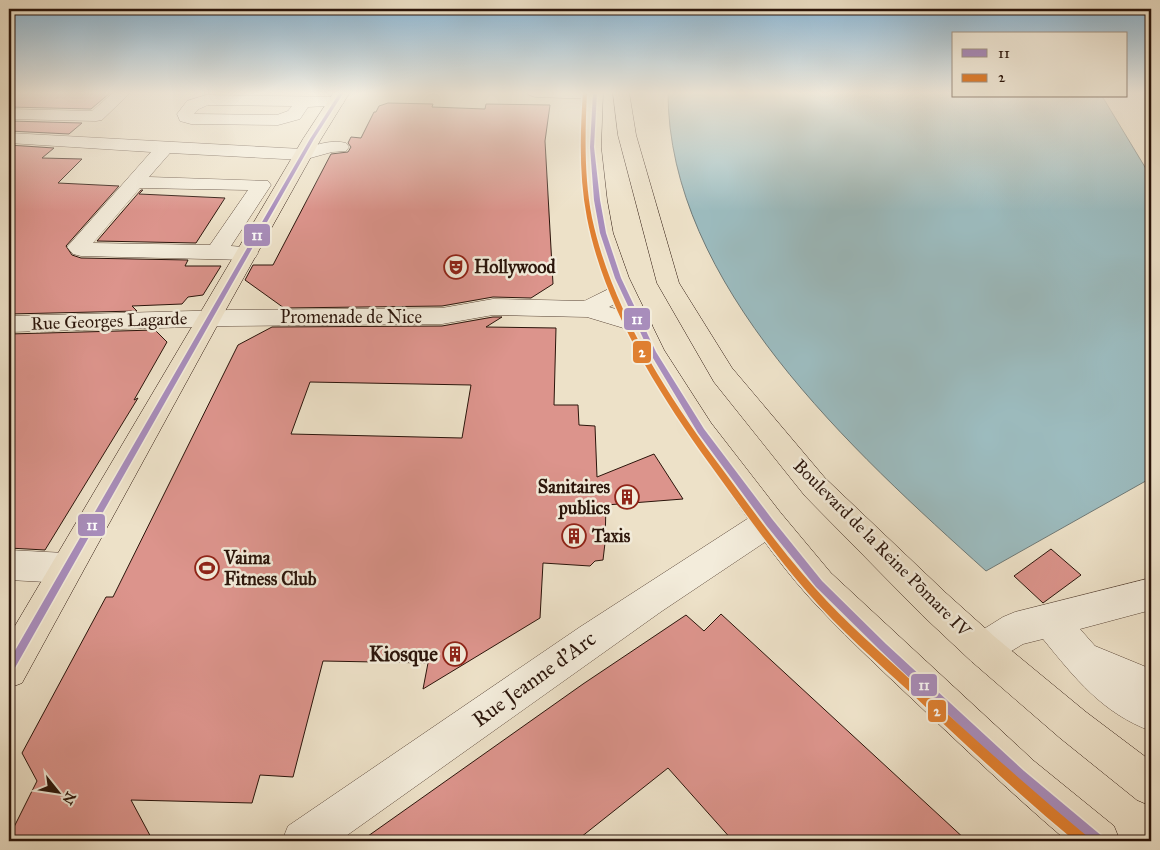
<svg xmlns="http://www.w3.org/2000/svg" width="1160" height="850" font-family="'IM FELL Great Primer',serif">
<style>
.water{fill:#9cbbbe;stroke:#6f7976}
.building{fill:#dc948c;stroke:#2b150b;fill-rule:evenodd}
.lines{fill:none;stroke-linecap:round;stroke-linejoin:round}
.minor-casing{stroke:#5c483a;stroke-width:1}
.major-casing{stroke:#2b150b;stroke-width:1}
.minor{fill:#f3ecdb;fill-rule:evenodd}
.major{fill:#ede1c8;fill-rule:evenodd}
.bus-1-casing{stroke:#f3ecdb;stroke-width:3}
.bus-2-casing{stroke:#f3ecdb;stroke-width:3}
.bus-1{fill:#a88dbb;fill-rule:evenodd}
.bus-2{fill:#df7f30;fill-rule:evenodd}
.labels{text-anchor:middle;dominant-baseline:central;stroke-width:5;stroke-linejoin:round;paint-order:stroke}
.poi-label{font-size:18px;font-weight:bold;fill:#2b150b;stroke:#f3ecdb;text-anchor:start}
.street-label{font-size:18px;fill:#2b150b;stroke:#f3ecdb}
.near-poi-label{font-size:21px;font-weight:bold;fill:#2b150b;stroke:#f3ecdb;text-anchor:end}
.near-street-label{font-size:21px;fill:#2b150b;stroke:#f3ecdb}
.line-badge{stroke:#f3ecdb;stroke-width:2}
.badge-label{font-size:14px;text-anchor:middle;font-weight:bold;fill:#fff}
</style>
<rect width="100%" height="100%" fill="#ede1c8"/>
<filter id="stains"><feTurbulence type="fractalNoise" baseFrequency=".004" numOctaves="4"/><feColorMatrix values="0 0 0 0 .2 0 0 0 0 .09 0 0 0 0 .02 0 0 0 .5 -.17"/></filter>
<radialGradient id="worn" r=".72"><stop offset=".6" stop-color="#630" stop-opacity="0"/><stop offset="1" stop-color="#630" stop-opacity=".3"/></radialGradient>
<!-- water -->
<path class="water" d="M668,92H954V96H1102L1151,177V478L986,571C854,452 668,285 668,92Z"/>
<!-- building -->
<path class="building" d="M9,92H111L91,109L9,107Z
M388,103L433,104L432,107L485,109L486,104L550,105L545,141L553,284L531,298L493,297L442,306L284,308L245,280L253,265H273L331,154L348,152L351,147L348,143L351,137L361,138L374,112H376L379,106Z
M9,121L82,123L69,134L9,131Z
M9,145L54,148L42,158L82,159L58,183L119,186L66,246L72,255L81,258L188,260L185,266H221L203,295L188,297L182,304L132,306L137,311L9,314Z
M141,190H143L139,194L225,198L196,243L97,241Z
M493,317H502L486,327L556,328L554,405H578L579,425L595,426L597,477L654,454L683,499L606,505L605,543L603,560L595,561L590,566L543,563L540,618L423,689L428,663L323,661L293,777L260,775L252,803L131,800L153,841H9V837L37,781L22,753L106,597H113L238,345L272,327L442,326ZM310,382L471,385L462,438L291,434Z
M155,330L167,342L134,400L138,398L45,550L9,548V334Z
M1051,549L1081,575L1043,603L1014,576Z
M721,614L967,841H733L668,768L576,841H361L583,684L686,615L704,631Z"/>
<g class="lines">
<!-- minor casing -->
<g class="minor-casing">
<path id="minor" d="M114,92H131L102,120L96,121L9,119V109L92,111Z
M527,92H601L602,94L600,97L594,99L535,97L529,95Z
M206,95L336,97L342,99L344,102L342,105L308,107L300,119L278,125L191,124L180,121L177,114L187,101ZM208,105L292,106L288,111L277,115L194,114L199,109Z
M9,133L302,149C317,145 331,139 346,143L349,147L346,151L332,152L303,160L170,153L149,177L268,181L271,185L231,246L255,248L258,253L255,258L247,260L81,256L73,254L67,247L151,152L9,143ZM140,188L248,190L210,245L93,243Z
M623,282L631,285L634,290L631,295L609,307L649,319L652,325L649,331L640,333L587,317L493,315L442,324L229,326L9,332V316L229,310L442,308L493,299L584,301Z
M769,508L780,512L784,522L780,532L662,611L339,841H282L288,826L580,627L758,512Z
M9,550L65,553L76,557L81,568L76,579L65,583L9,580Z
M1151,578V610L1080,629L1095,646L1151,669V731C1102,713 1075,678 1043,639L1023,644L995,661L983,667L971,661L965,649L971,637L1003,617L1015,612Z"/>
</g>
<!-- major casing -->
<g class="major-casing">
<path id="major" d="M334,92H350L321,139L229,304L22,683L9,688V636L303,139Z
M587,92H603L601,147L607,200L613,233L629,278L664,350L711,423L780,512L831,573L1034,761L1114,826L1120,841H1067C1013,795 962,746 910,697C875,664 840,631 808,596C775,559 747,517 719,477C666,404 617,323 593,235C580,189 584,139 587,92Z
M613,92H629L636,135L679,283L732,368L825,478L946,593L995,637L1086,712L1151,761V806L1137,800L1060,738L971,661L922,615L805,496L714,382L657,283L618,135Z"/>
</g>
<!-- minor -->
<use href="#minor" class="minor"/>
<!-- major -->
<use href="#major" class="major"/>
<!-- bus-1 casing -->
<g class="bus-1-casing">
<path id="bus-1" d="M340,92H344L314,139L12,673L9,675V661L310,139Z
M593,92H597L594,147L600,200L606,233L621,278L656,352L704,429L772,519L822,581L886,644L1024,771L1103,837L1105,841H1090L1016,779L880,650L816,587L766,525L698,433L650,353L615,278L600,233L594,200L590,147Z"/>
</g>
<!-- bus-2 casing -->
<g class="bus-2-casing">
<path id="bus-2" d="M583,92H587C585,134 584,177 592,218C611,306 662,387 714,458C747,502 778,547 815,588C846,623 882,653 916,685C972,737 1029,788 1088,837L1090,841H1075C1019,794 965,745 912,694C877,662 840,630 808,593C772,552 741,507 709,463C657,391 604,306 587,218C579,176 580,134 583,92Z"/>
</g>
<!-- bus-1 -->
<use href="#bus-1" class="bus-1"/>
<!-- bus-2 -->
<use href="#bus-2" class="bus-2"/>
</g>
<!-- sky -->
<linearGradient id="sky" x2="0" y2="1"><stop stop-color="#89b7d7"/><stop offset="0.44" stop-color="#f7f2e6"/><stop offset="1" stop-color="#f7f2e6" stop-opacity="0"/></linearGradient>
<rect width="1160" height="211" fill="url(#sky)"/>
<!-- icons -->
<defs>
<g id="theatre-ring" transform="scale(1.25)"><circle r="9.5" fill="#f3ecdb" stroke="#8f2418" stroke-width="1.5"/><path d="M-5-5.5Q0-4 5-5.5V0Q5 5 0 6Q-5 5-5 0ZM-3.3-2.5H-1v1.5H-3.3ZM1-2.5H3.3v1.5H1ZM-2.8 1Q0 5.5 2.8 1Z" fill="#8f2418"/></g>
<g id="building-ring" transform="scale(1.25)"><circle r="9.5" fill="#f3ecdb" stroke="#8f2418" stroke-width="1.5"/><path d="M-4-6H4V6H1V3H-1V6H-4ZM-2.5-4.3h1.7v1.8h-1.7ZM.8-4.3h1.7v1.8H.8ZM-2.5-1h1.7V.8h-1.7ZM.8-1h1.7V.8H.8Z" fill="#8f2418"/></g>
<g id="stadium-ring" transform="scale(1.25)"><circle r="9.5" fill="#f3ecdb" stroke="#8f2418" stroke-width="1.5"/><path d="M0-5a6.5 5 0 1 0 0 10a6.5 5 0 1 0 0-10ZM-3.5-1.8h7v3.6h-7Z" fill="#8f2418"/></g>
</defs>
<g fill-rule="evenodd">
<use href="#theatre-ring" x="456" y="267"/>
<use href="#building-ring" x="627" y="497"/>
<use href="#building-ring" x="574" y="536"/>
<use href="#stadium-ring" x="207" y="568"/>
<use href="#building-ring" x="455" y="654"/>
</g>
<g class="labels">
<!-- poi labels -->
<g class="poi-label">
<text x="474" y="267">Hollywood</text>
<text x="610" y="487" text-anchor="end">Sanitaires<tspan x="610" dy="21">publics</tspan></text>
<text x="592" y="536">Taxis</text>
<text x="224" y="558">Vaima<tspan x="224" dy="21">Fitness Club</tspan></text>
</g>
<!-- street labels -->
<g class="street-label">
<text x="351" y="317">Promenade de Nice</text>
<text transform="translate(109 321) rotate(-2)">Rue Georges Lagarde</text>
<text transform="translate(882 548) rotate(45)">Boulevard de la Reine Pōmare IV</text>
</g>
<!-- near-poi labels -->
<g class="near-poi-label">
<text x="438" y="654">Kiosque</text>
</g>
<!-- near-street labels -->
<g class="near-street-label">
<text transform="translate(534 679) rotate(-36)">Rue Jeanne d'Arc</text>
</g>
</g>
<g class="line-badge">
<rect x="243" y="223" width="28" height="24" rx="5" fill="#a88dbb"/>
<rect x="623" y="307" width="28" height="24" rx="5" fill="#a88dbb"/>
<rect x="632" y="340" width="20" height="24" rx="5" fill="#df7f30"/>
<rect x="77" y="513" width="29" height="24" rx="5" fill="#a88dbb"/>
<rect x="910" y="673" width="28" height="24" rx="5" fill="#a88dbb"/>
<rect x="927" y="699" width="20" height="24" rx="5" fill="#df7f30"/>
</g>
<g class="badge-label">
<text x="257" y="240">11</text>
<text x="637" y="324">11</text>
<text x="642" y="357">2</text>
<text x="92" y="530">11</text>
<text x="924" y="690">11</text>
<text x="937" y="716">2</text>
</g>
<!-- margin -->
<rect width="1160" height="850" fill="none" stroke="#ede1c8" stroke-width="30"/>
<rect x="10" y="10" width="1140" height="830" fill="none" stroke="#2b150b" stroke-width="2.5"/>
<rect x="15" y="15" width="1130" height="820" fill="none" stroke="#2b150b"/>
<!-- legend -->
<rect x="952" y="32" width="175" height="65" fill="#f3ecdb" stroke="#a39688"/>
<rect x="962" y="49" width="25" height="8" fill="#a88dbb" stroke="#a39688"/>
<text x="998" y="58" font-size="15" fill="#2b150b">11</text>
<rect x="962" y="74" width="25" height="8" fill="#df7f30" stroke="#a39688"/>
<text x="998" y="82" font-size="15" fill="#2b150b">2</text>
<!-- north arrow -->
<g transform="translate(58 792) rotate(120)" stroke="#f3ecdb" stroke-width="4" paint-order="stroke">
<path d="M0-4L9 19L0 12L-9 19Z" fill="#2b150b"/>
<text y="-8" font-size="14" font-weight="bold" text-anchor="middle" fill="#2b150b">N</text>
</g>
<rect width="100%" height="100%" filter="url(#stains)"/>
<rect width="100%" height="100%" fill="url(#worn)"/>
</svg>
